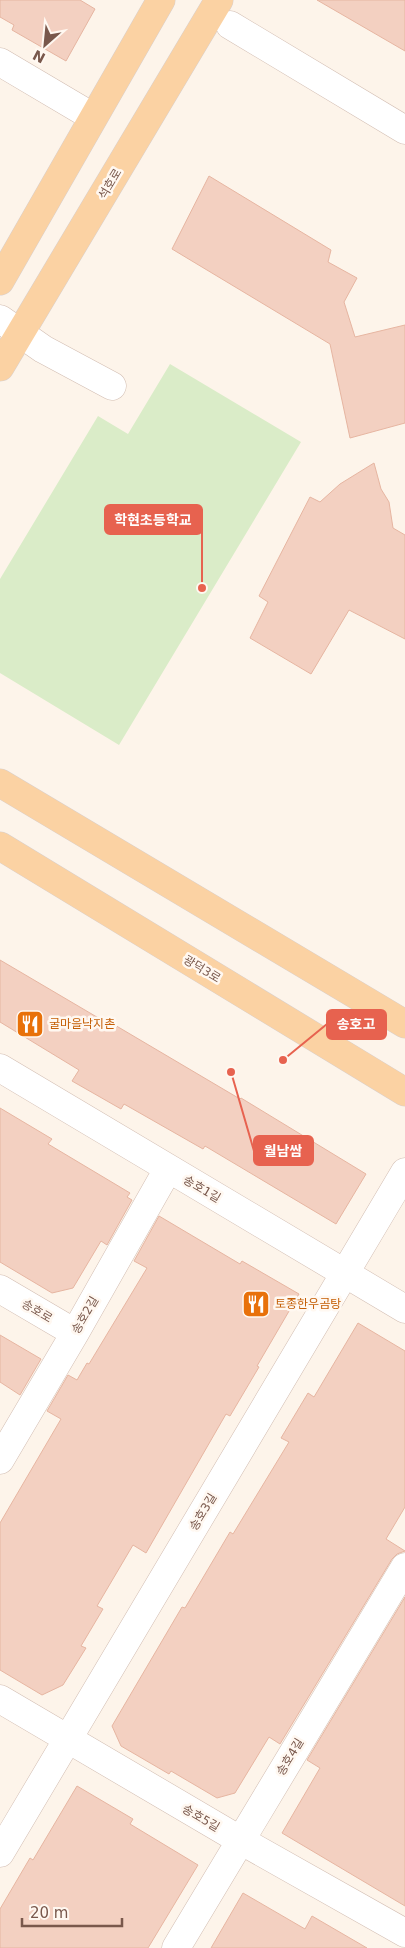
<svg xmlns="http://www.w3.org/2000/svg" width="405" height="1948" font-family="'DejaVu Sans','Noto Sans KR',sans-serif">
<style>
.green{fill:#daecc8}
.building{fill:#f3d0c1;stroke:#e6b5a1}
.lines{fill:none;stroke-linecap:round;stroke-linejoin:round}
.minor-casing{stroke:#d2bdb2;stroke-width:29}
.major-casing{stroke:#d9d0cd;stroke-width:29}
.minor{stroke:#fff;stroke-width:28}
.major{stroke:#fbd2a3;stroke-width:28}
.labels{text-anchor:middle;dominant-baseline:central;stroke-width:5;stroke-linejoin:round;paint-order:stroke}
.street-label{font-size:12px;fill:#79584c;stroke:#fff8f1}
.food-label{font-size:12px;fill:#c56008;stroke:#fff8f1;text-anchor:start}
.leader{fill:none;stroke:#e7624f;stroke-width:2}
.callout-dot{fill:#e7624f;stroke:#fff8f1;stroke-width:2}
.callout{fill:#e7624f;stroke:#e7624f;stroke-width:2}
.callout-label{font-size:14px;text-anchor:middle;font-weight:bold;fill:#fff}
</style>
<rect width="100%" height="100%" fill="#fdf4ea"/>
<!-- green -->
<path class="green" d="M170,364L301,442L119,745L0,673V579L98,416L128,434Z"/>
<!-- building -->
<path class="building" d="M0,0H80L95,9L66,61L12,30L14,25L0,17Z
M317,0H405V51Z
M209,176L331,250L328,262L357,278L344,302L355,337L405,325V423L350,438L330,344L172,249Z
M374,463L381,489L389,502L393,528L405,535V639L349,610L311,674L250,638L268,602L259,596L310,497L320,502L340,484Z
M0,960L107,1023L108,1021L240,1099L241,1098L366,1174L336,1224L205,1146L203,1149L124,1104L121,1109L72,1081L79,1070L0,1022Z
M0,1108L52,1139L48,1144L130,1193L127,1197L132,1200L107,1245L101,1241L73,1288L52,1293L0,1262Z
M159,1216L240,1264L242,1261L299,1294L257,1366L259,1367L230,1416L226,1414L146,1553L133,1545L97,1606L103,1609L81,1646L86,1648L63,1685L42,1695L0,1670V1523L61,1419L47,1411L68,1375L77,1380L87,1363L89,1364L147,1268L134,1261Z
M358,1323L405,1351V1507L386,1539L405,1551L397,1554L392,1559L280,1744L269,1737L235,1793L217,1798L171,1771L169,1774L121,1746L112,1726L182,1607L185,1608L230,1532L233,1534L289,1442L281,1438L308,1393L314,1397Z
M0,1335L41,1359L20,1395L0,1382Z
M405,1597V1906L282,1833L320,1768L307,1760Z
M77,1786L133,1819L130,1824L198,1865L148,1948H0V1909L30,1858L33,1860Z
M243,1893L305,1929L312,1916L367,1948H211Z"/>
<g class="lines">
<!-- minor casing -->
<g class="minor-casing">
<path id="minor" d="M230,25L405,130
M0,62L93,117
M0,319L43,349L112,386
M0,1068L405,1309
M0,1289L75,1333
M0,1460L75,1333L168,1169
M0,1699L240,1840L405,1933
M0,1853L405,1172
M176,1948L405,1567"/>
</g>
<!-- major casing -->
<g class="major-casing">
<path id="major" d="M0,281L161,0
M0,367L219,0
M0,783L405,1024
M0,846L405,1092"/>
</g>
<!-- minor -->
<use href="#minor" class="minor"/>
<!-- major -->
<use href="#major" class="major"/>
</g>
<!-- icons -->
<defs>
<g id="restaurant-square" transform="scale(1.4375)"><rect x="-9" y="-9" width="18" height="18" rx="4" fill="#e8710a" stroke="#fff8f1"/><path d="M-5-6h1v4h1v-4h1v4h1v-4h1v5L-1.5 .5V6h-2V.5L-5-1ZM5-6V6H3V1.5H1.5Q1.5-4 5-6Z" fill="#fff"/></g>
</defs>
<g fill-rule="evenodd">
<use href="#restaurant-square" x="30" y="1024"/>
<use href="#restaurant-square" x="256" y="1304"/>
</g>
<g class="labels">
<!-- street labels -->
<g class="street-label">
<text transform="translate(110 184) rotate(-59)">석호로</text>
<text transform="translate(202 969) rotate(31)">광덕3로</text>
<text transform="translate(202 1189) rotate(30)">송호1길</text>
<text transform="translate(37 1311) rotate(31)">송호로</text>
<text transform="translate(85 1315) rotate(-60)">송호2길</text>
<text transform="translate(203 1512) rotate(-59)">송호3길</text>
<text transform="translate(290 1757) rotate(-59)">송호4길</text>
<text transform="translate(201 1818) rotate(30)">송호5길</text>
</g>
<!-- food labels -->
<g class="food-label">
<text x="49" y="1024">굴마을낙지촌</text>
<text x="275" y="1304">토종한우곰탕</text>
</g>
</g>
<!-- callouts -->
<path class="leader" d="M202 588L202 520M283 1060L327 1024M231 1072L254 1151"/>
<g class="callout-dot">
<circle cx="202" cy="588" r="5"/>
<circle cx="283" cy="1060" r="5"/>
<circle cx="231" cy="1072" r="5"/>
</g>
<g class="callout">
<rect x="105" y="505" width="97" height="29" rx="5"/>
<rect x="327" y="1010" width="59" height="29" rx="5"/>
<rect x="254" y="1136" width="59" height="29" rx="5"/>
</g>
<g class="callout-label">
<text x="153" y="525">학현초등학교</text>
<text x="356" y="1029">송호고</text>
<text x="283" y="1156">월남쌈</text>
</g>
<!-- north arrow -->
<g transform="translate(45 45) rotate(207)" stroke="#fff8f1" stroke-width="4" paint-order="stroke">
<path d="M0-4L9 19L0 12L-9 19Z" fill="#79584c"/>
<text y="-8" font-size="14" font-weight="bold" text-anchor="middle" fill="#79584c">N</text>
</g>
<!-- scale -->
<path d="M22 1918v8h100v-8" fill="none" stroke="#79584c" stroke-width="2.5"/>
<text x="30" y="1918" font-size="15" fill="#79584c" stroke="#fff8f1" stroke-width="4" paint-order="stroke">20 m</text>
</svg>
